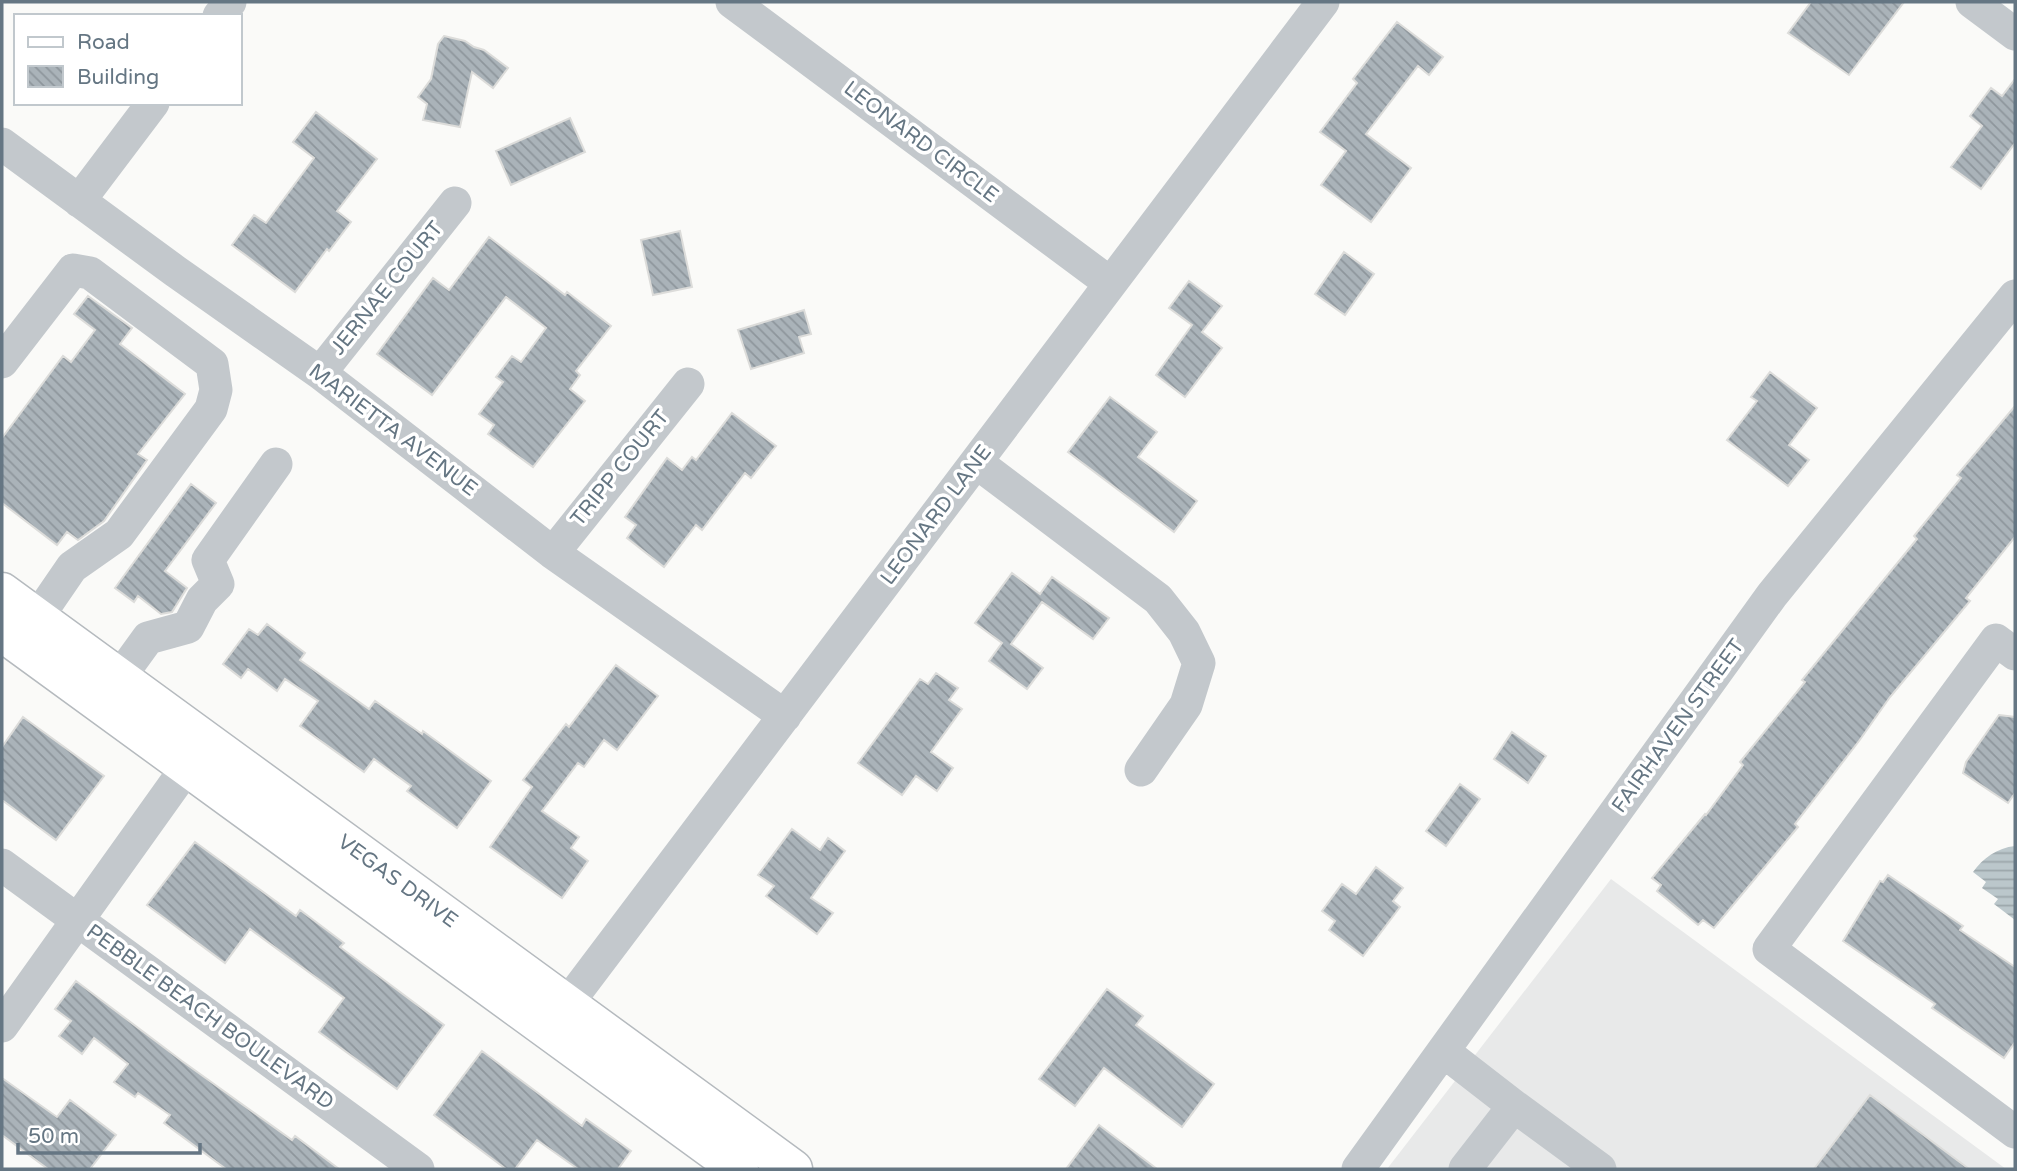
<svg xmlns="http://www.w3.org/2000/svg" width="2017" height="1171" font-family="'Varela Round',sans-serif">
<style>
.built{fill:#e8e9e9}
.water{fill:url(#water-rules)}
.building{fill:url(#building-back-hatch);stroke:#dcdcda;stroke-width:2}
.lines{fill:none;stroke-linecap:round;stroke-linejoin:round}
.major-casing{stroke:#b5babe;stroke-width:41}
.minor{stroke:#c3c8cc;stroke-width:33}
.major{stroke:#fff;stroke-width:38}
.labels{text-anchor:middle;dominant-baseline:central;stroke-width:7;stroke-linejoin:round;paint-order:stroke}
.street-label{font-size:21px;fill:#657683;stroke:#fff}
</style>
<defs>
<pattern id="water-rules" width="6" height="5" patternUnits="userSpaceOnUse" patternTransform="scale(1.75)"><rect width="6" height="5" fill="#bbc7cb"/><path d="M0 2.5h6" fill="none" stroke="#9ca6aa"/></pattern>
<pattern id="building-back-hatch" width="6" height="6" patternUnits="userSpaceOnUse" patternTransform="scale(1.75)"><rect width="6" height="6" fill="#aab3b9"/><path d="M-1 5l2 2M0 0l6 6M5-1l2 2" fill="none" stroke="#8e969c"/></pattern>
</defs>
<rect width="100%" height="100%" fill="#fafaf8"/>
<!-- built -->
<path class="built" d="M1611,879L2006,1169H1387Z"/>
<!-- water -->
<path class="water" d="M2015,846V920L1994,904L1998,899L1982,888L1986,882L1973,872C1983,858 1997,848 2015,846Z"/>
<!-- building -->
<path class="building" d="M1811,2H1904L1849,75L1788,33Z
M1397,22L1443,57L1429,75L1418,66L1366,134L1411,168L1371,222L1321,185L1346,151L1320,132L1357,83L1353,79Z
M444,36L465,41L474,47L484,50L508,68L493,88L472,72L460,127L423,120L427,104L418,97L431,79L438,44Z
M2015,79V143L1981,189L1951,167L1982,126L1970,116L1991,88L2002,96Z
M316,112L377,159L337,211L351,222L329,251L327,249L295,292L232,245L254,215L266,223L314,158L293,142Z
M570,118L585,152L511,185L496,151Z
M680,231L692,287L653,295L641,240Z
M489,237L565,295L567,292L611,326L576,371L580,375L570,389L585,401L533,467L488,434L494,425L479,414L503,382L496,377L512,356L521,362L546,328L506,297L432,395L377,354L433,278L449,290Z
M1344,252L1374,274L1345,315L1315,294Z
M1189,281L1222,306L1202,332L1222,348L1185,397L1156,375L1192,325L1169,308Z
M88,296L132,328L120,344L185,394L138,454L147,460L104,521L78,540L67,532L57,545L2,503V438L63,356L71,362L95,330L74,314Z
M804,310L811,334L799,337L804,353L751,369L738,330Z
M1770,372L1817,408L1789,445L1809,460L1788,486L1727,440L1757,401L1751,397Z
M1110,397L1157,432L1138,457L1197,501L1174,532L1068,452Z
M2015,406V537L1966,598L1970,601L1890,697L1859,741L1795,824L1798,827L1714,928L1703,920L1698,925L1657,891L1661,885L1652,878L1705,814L1706,815L1743,765L1740,762L1805,682L1802,680L1917,539L1914,536L1961,478L1957,475Z
M732,413L776,446L751,478L745,473L702,530L696,525L664,567L627,538L636,525L625,517L667,458L682,470L692,457L696,460Z
M191,484L216,503L165,571L187,588L172,612L161,614L138,596L134,602L115,588Z
M1012,573L1040,594L1052,577L1109,618L1093,639L1042,602L1011,644L1043,668L1027,689L989,661L1002,643L975,623Z
M267,624L305,653L300,660L369,709L375,701L422,734L423,731L491,781L457,828L407,791L411,786L374,759L364,772L300,726L318,701L285,679L277,691L248,669L241,678L223,664L249,629L258,635Z
M616,665L658,696L617,750L604,740L584,767L578,763L542,811L579,837L571,848L588,861L562,898L490,847L532,787L523,780L566,724L569,727Z
M936,673L958,688L949,700L962,709L931,752L953,768L937,791L916,776L902,795L858,763L920,679L928,684Z
M1999,715L2015,717V793L2008,803L1963,773L1966,762Z
M23,717L104,776L56,840L2,800V747Z
M1512,732L1546,756L1528,783L1494,759Z
M1460,784L1480,799L1446,846L1426,831Z
M792,829L820,850L828,838L845,851L811,898L833,913L817,934L766,896L774,886L758,875Z
M195,842L296,916L300,910L344,943L340,947L444,1025L397,1089L319,1032L344,998L250,929L225,963L147,905Z
M1376,867L1403,888L1393,901L1400,907L1363,956L1329,930L1335,921L1322,911L1342,884L1356,894Z
M1888,875L1963,926L1960,930L2015,967V1042L2004,1058L1932,1008L1935,1004L1843,941L1880,881L1883,882Z
M76,981L182,1061L292,1140L295,1136L339,1169H226L164,1123L170,1115L138,1093L135,1097L114,1082L128,1064L94,1038L82,1054L59,1036L71,1021L55,1009Z
M1107,989L1143,1016L1136,1025L1214,1084L1182,1127L1104,1068L1075,1106L1039,1079Z
M482,1051L582,1126L586,1119L631,1151L618,1169H578L537,1140L515,1169H506L434,1115Z
M2,1078L57,1117L70,1100L116,1135L90,1169H48L2,1135Z
M1870,1095L1969,1169H1814Z
M1099,1125L1157,1169H1066Z"/>
<g class="lines">
<!-- major casing -->
<g class="major-casing">
<g id="major">
<path id="s1" d="M2,592L793,1169"/>
<path d="M2,632L739,1169"/>
</g>
</g>
<!-- minor -->
<path class="minor" d="M732,2L1110,283
M1972,2L2015,34
M219,16L230,2
M2,144L175,271L320,373L553,553L785,716
M79,201L153,103
M2,362L73,270L90,273L212,364L216,390L211,409L119,534L72,567L37,618
M320,373L455,203
M976,462L1158,599L1184,632L1199,663L1186,705L1141,770
M553,553L688,384
M2015,654L1996,640L1769,949L2015,1132
M119,678L148,638L188,627L202,600L218,584L208,560L276,464
M2,865L418,1169
M552,1024L1323,2
M2,1026L187,767
M1443,1051L1514,1106
M1358,1169L1772,595L2015,296
M1465,1169L1514,1106L1600,1169"/>
<!-- major -->
<use href="#major" class="major"/>
</g>
<g class="labels">
<!-- street labels -->
<g class="street-label">
<text transform="translate(921 142) rotate(37)">LEONARD CIRCLE</text>
<text transform="translate(387 288) rotate(-51)">JERNAE COURT</text>
<text transform="translate(393 430) rotate(37)">MARIETTA AVENUE</text>
<text transform="translate(620 468) rotate(-51)">TRIPP COURT</text>
<text transform="translate(936 515) rotate(-53)">LEONARD LANE</text>
<text transform="translate(1678 726) rotate(-54)">FAIRHAVEN STREET</text>
<text stroke="none"><textPath href="#s1" startOffset="490">VEGAS DRIVE</textPath></text>
<text transform="translate(210 1017) rotate(36)">PEBBLE BEACH BOULEVARD</text>
</g>
</g>
<!-- border -->
<rect width="2017" height="1171" fill="none" stroke="#657683" stroke-width="7"/>
<!-- legend -->
<rect x="14" y="14" width="228" height="91" fill="#ffffff" stroke="#c1c8cd" stroke-width="2"/>
<rect x="28" y="37" width="35" height="10" fill="#ffffff" stroke="#c1c8cd" stroke-width="2"/>
<text x="77" y="49" font-size="21" fill="#657683">Road</text>
<rect x="28" y="66" width="35" height="21" fill="url(#building-back-hatch)" stroke="#c1c8cd" stroke-width="2"/>
<text x="77" y="84" font-size="21" fill="#657683">Building</text>
<!-- scale -->
<path d="M18 1143v10h182v-10" fill="none" stroke="#657683" stroke-width="3.5"/>
<text x="28" y="1143" font-size="21" fill="#657683" stroke="#ffffff" stroke-width="5" paint-order="stroke">50 m</text>
</svg>
